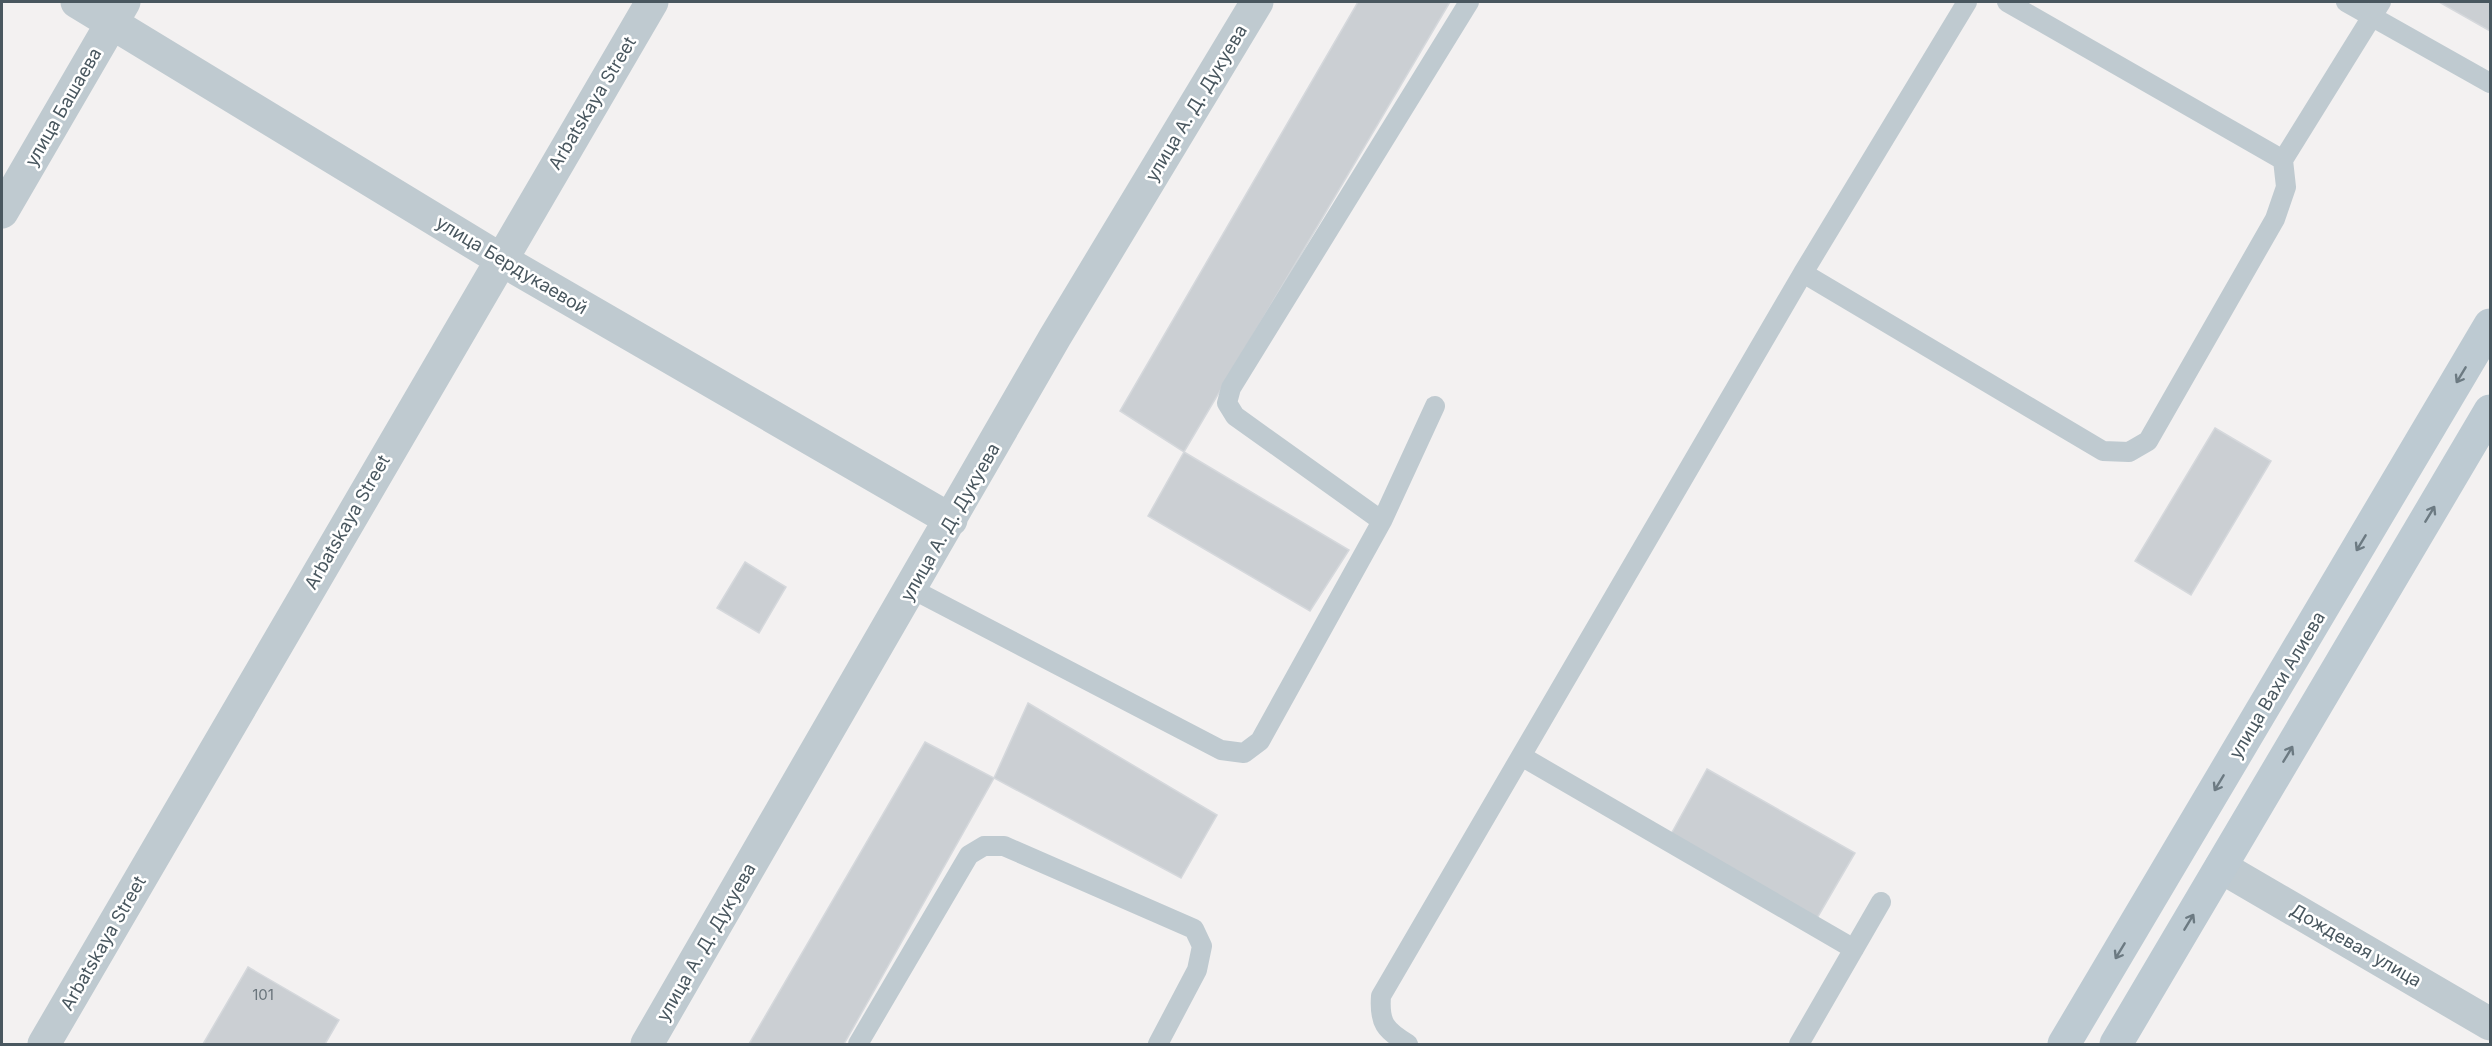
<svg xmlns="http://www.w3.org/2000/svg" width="2492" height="1046" font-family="Inter,sans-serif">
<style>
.building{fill:#cbcfd3;stroke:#d5d8dc;stroke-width:1.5}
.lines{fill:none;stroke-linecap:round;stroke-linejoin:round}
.service{stroke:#bfcad0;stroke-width:20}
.minor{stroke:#bfcad0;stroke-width:33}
.secondary{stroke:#bdcad2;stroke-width:33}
.oneway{stroke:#6c7a82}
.labels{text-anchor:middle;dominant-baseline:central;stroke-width:5;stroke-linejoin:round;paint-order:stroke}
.number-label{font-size:15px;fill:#6a757c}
.street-label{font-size:18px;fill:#49575f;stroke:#fff}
</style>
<rect width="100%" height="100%" fill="#f3f1f1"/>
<!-- building -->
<path class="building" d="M1358,2H1450L1184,452L1120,411Z
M2439,2H2490V31Z
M2215,428L2271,461L2191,595L2135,561Z
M1184,452L1349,550L1310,611L1148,516Z
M745,562L786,587L759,633L717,608Z
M1028,703L1217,815L1181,878L994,778Z
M925,742L994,778L844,1044H749Z
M1707,769L1855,853L1816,920L1670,836Z
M248,967L339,1020L325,1044H203Z"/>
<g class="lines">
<!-- service -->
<path class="service" d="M2346,2L2490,83
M2283,160L2381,2
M1803,273L1967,2
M1382,521L1235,416L1227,403L1231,388L1469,2
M912,589L1221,750L1244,753L1260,741L1382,521L1435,406
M1521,756L1854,949
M858,1044L969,855L984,846H1004L1194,929L1202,946L1197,970L1158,1044
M1408,1044C1385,1030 1379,1023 1381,996L1803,273L2103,451L2129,452L2148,441L2275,219L2286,187L2283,160L2007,2
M1799,1044L1881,902"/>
<!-- minor -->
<path class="minor" d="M77,2L500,259L951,520
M2,212L124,2
M2221,867L2490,1024
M44,1044L652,2
M647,1044L1055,337L1257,2"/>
<!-- secondary -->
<path class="secondary" d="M2064,1044L2490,325
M2116,1044L2490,411"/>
</g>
<!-- one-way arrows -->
<defs><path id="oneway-shaft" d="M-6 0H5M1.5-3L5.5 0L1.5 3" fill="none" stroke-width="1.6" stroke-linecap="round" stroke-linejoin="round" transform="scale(1.5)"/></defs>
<g class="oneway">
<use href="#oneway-shaft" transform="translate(2461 375) rotate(121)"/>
<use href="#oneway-shaft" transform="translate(2430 514) rotate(-59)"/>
<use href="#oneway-shaft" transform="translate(2361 543) rotate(121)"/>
<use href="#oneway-shaft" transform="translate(2288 754) rotate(-59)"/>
<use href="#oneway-shaft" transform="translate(2219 783) rotate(121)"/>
<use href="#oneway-shaft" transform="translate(2189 922) rotate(-59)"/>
<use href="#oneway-shaft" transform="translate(2120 951) rotate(121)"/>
</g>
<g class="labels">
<!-- number labels -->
<g class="number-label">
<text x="263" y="994">101</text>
</g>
<!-- street labels -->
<g class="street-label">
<text transform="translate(592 103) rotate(-59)">Arbatskaya Street</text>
<text transform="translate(1196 103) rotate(-59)">улица А. Д. Дукуева</text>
<text transform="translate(63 107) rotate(-60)">улица Башаева</text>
<text transform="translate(512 265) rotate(31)">улица Бердукаевой</text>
<text transform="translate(347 522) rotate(-60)">Arbatskaya Street</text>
<text transform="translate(950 522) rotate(-60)">улица А. Д. Дукуева</text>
<text transform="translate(2277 685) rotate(-59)">улица Вахи Алиева</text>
<text transform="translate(706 942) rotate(-60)">улица А. Д. Дукуева</text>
<text transform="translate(103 943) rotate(-60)">Arbatskaya Street</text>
<text transform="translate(2356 945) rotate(30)">Дождевая улица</text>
</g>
</g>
<!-- border -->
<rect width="2492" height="1046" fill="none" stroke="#49575f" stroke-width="6"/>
</svg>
